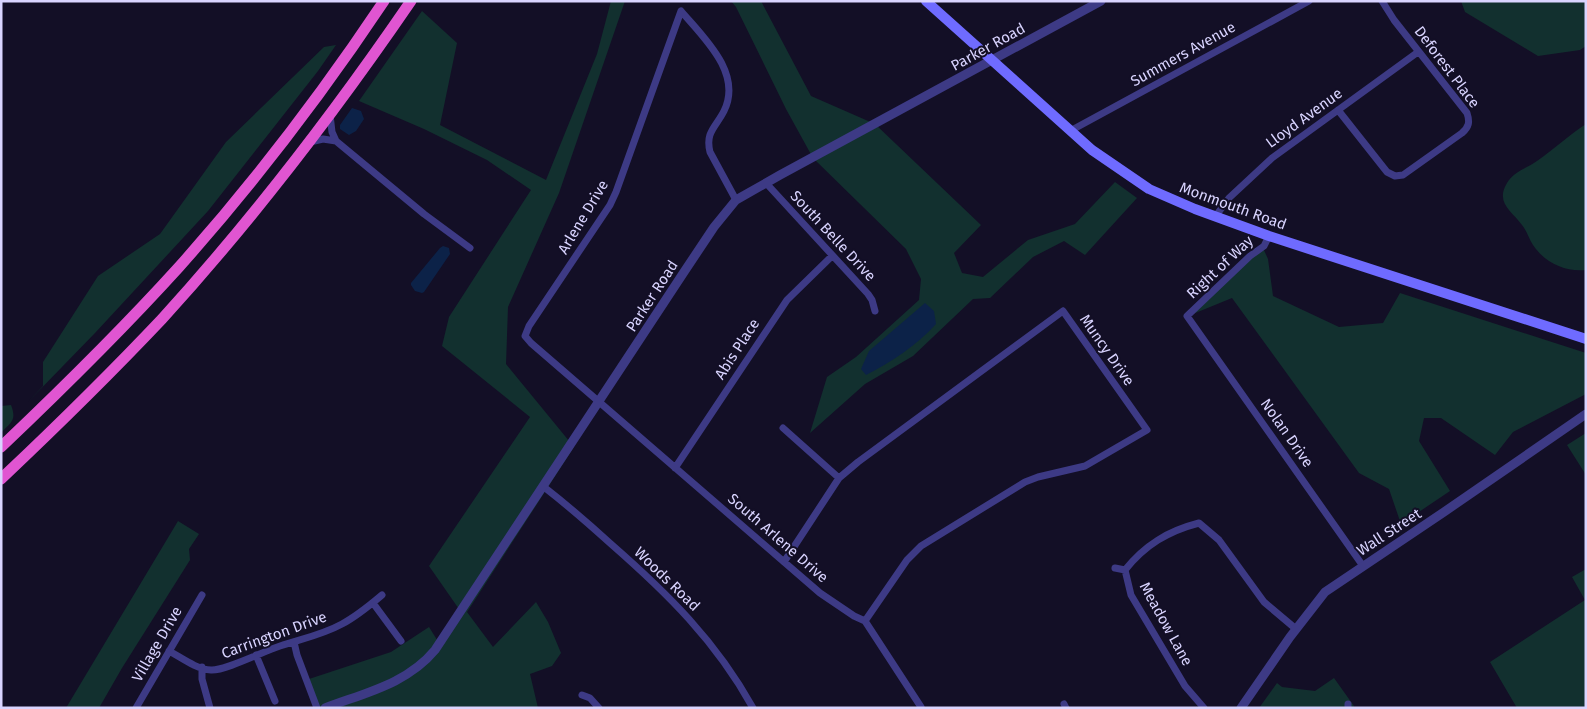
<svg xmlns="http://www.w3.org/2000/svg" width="1587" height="709" font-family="'Fira Sans',sans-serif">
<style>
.green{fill:#12302f}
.water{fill:#0c2248}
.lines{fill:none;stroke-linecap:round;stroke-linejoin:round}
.minor{stroke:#3d3a85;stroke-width:7}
.tertiary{stroke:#3d3a85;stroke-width:9}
.secondary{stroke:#6f6bff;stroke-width:10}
.trunk{stroke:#e055d1;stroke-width:11}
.labels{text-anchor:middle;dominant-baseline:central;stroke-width:4;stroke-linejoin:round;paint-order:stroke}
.street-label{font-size:15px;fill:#d9d4ff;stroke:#130f26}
</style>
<rect width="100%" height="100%" fill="#130f26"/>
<!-- green -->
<path class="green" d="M611,1H625L559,193L508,307L506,364L574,447L467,612L493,647L536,602L548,622L561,653L552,666L530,674L538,708H316L306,680L391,652L429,627L439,643L461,612L429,566L530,417L442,346L449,317L531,190L487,160L424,129L359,101L422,11L457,43L440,125L546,180L597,54Z
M731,1H761L811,96L875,124L981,225L954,253L962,273L983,277L1028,240L1075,224L1115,182L1137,198L1085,255L1064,241L1033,257L990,298L973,299L913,356L865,384L810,433L827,377L856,357L919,300L921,279L906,249L813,158L786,109L736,7Z
M1461,1H1586V46L1580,50L1538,56L1465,12Z
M336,45L318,71L208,211L95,333L28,402L43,386V362L98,276L160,234L226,142L324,47Z
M1586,124V270C1565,272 1545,263 1533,245C1529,239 1527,231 1522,225C1512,211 1495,203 1507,183C1513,172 1527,168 1537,161C1554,149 1569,135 1586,124Z
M1263,248L1268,259L1273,296L1339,327L1383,323L1400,293L1586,353V394L1513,432L1495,455L1441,418H1424L1419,441L1450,491L1401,524L1389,489L1359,473L1232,298L1188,316Z
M11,405C17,421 11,422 1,433V406Z
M1586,433V475L1567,445Z
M178,521L199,534L189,549L190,560L122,668L99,708H66Z
M1586,569V708H1517L1490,662L1585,600L1572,577Z
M1334,678L1354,706L1353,708H1259L1277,683L1282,687L1315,691Z"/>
<!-- water -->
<path class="water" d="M352,108L361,111L364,119L356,131L349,135L340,129V125Z
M443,246L449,248L450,254L424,292L422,293L415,291L411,285V283L440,248Z
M925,303L934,311L936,324C916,346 893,361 866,375L861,369L869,351Z"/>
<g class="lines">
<!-- minor -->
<path class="minor" d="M1338,110L1387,172L1395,176L1403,175L1462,133C1469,127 1470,122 1467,113L1394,20L1382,1
M330,115L332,132L336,141L424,214L470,248
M1070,131L1309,1
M310,142L323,139L336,141
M766,183L868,294L872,300L875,311
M736,200L710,152C705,132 716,127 724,111C743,73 703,37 681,11L616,192L610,205L529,326L525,336L531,343L820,593L854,616L865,621L921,707
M1215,217L1229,198L1272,158L1418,52
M1269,236L1264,246L1250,256L1187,316L1363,566
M1063,311L1147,430
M783,428L839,478
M675,468L787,300L832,256
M544,487C567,505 589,524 611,544C667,593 716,641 753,708
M784,562L839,478L858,462L1063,311
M1115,568L1125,570
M373,603L401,641
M865,621L907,560L921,546L1025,482L1038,477L1085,466L1147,430
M294,642L297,655L317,708
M169,651C182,658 196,669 211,670C225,671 264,651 280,646C301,639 322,635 342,624C357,616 369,606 382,595
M256,655L275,701
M202,667V679L210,708
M582,695L590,698L599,708
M1064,704L1066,708
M1348,704V708
M136,708L202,595
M1204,708L1185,686L1131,595L1125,570C1145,545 1168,531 1199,523L1219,540L1264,602L1296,629"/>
<!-- tertiary -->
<path class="tertiary" d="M325,708C364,693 407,684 435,650L684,272L714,227L736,200L780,175L1101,1
M1241,708L1290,637L1325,592L1444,512L1586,414"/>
<!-- secondary -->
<path class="secondary" d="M926,1L1092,150L1149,189L1195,209L1269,236L1586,339"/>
<!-- trunk -->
<path class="trunk" d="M1,447C62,389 122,330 179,267C253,184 322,94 384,1
M1,479C56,427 110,374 162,319C253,219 335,112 411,1"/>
</g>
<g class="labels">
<!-- street labels -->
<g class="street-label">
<text transform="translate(988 47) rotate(-29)">Parker Road</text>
<text transform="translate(1183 54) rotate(-29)">Summers Avenue</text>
<text transform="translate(1447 67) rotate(53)">Deforest Place</text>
<text transform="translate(1304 118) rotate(-36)">Lloyd Avenue</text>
<text transform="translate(1233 206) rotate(20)">Monmouth Road</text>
<text transform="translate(583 217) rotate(-59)">Arlene Drive</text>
<text transform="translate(833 236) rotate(47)">South Belle Drive</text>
<text transform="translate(1220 267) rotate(-43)">Right of Way</text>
<text transform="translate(652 296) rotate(-57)">Parker Road</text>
<text transform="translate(737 349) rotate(-57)">Abis Place</text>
<text transform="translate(1107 350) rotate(55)">Muncy Drive</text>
<text transform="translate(1287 433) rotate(55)">Nolan Drive</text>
<text transform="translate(1389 532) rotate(-33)">Wall Street</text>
<text transform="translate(778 538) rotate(41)">South Arlene Drive</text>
<text transform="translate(667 579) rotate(44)">Woods Road</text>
<text transform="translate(1166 624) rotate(61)">Meadow Lane</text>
<text transform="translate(274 635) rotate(-20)">Carrington Drive</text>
<text transform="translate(157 644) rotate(-60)">Village Drive</text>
</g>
</g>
<!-- border -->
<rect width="1587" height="709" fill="none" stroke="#d9d4ff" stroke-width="5"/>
</svg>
